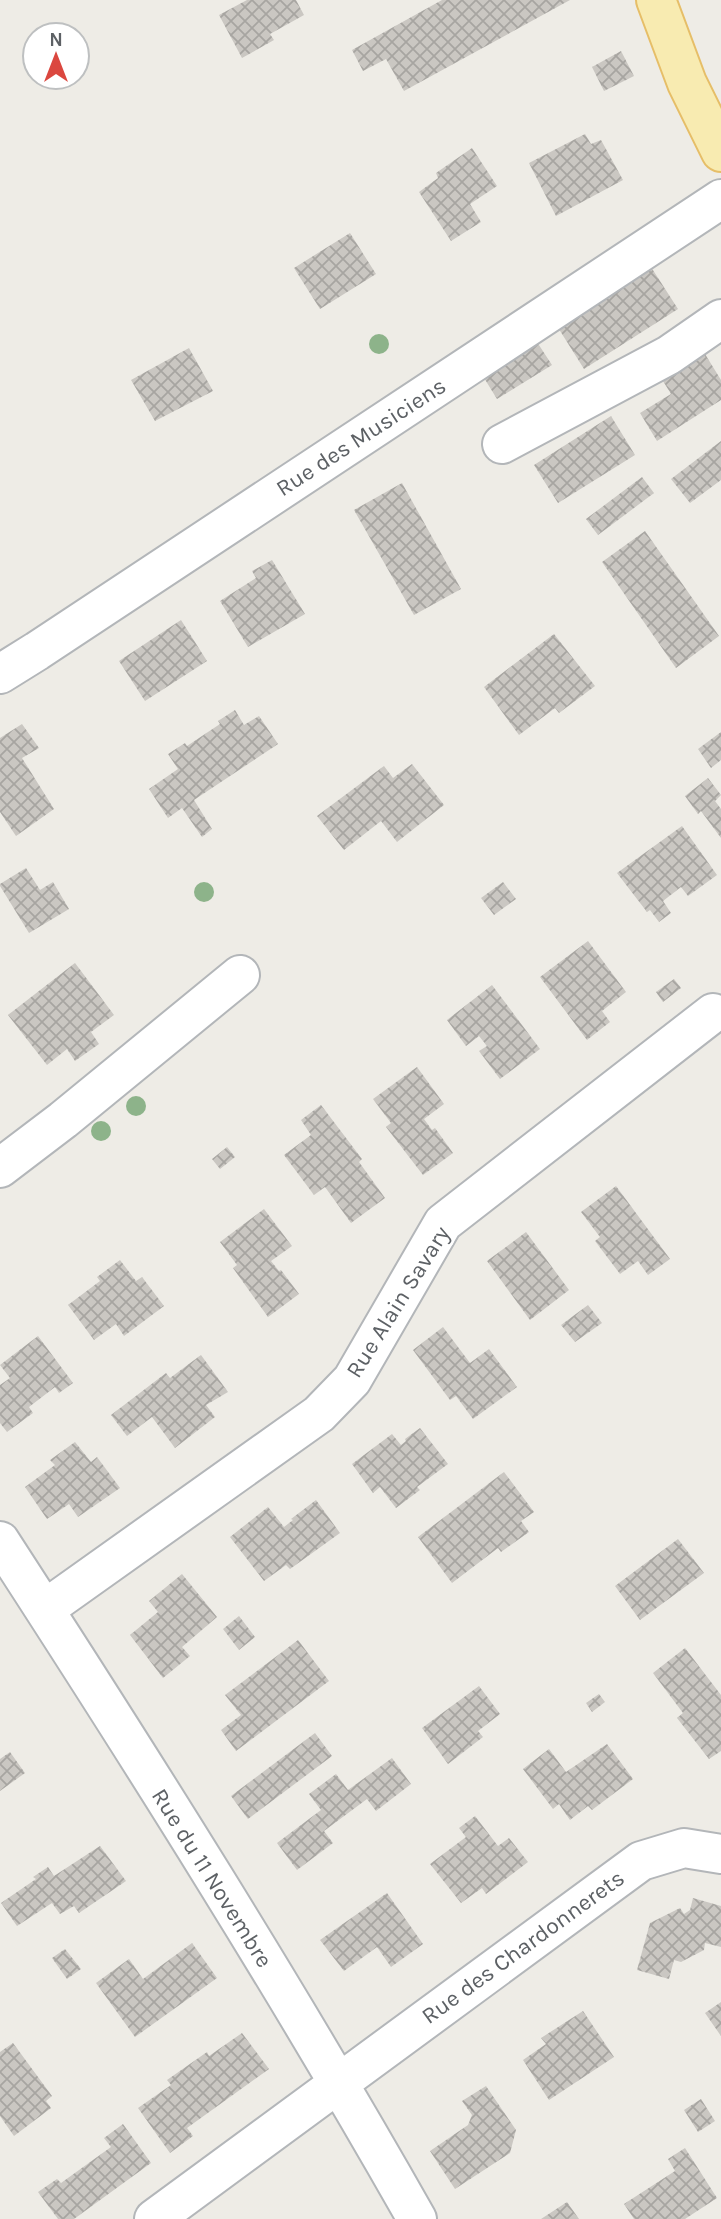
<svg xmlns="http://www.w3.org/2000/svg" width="721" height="2219" font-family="Karla,sans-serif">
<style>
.building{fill:url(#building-cross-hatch)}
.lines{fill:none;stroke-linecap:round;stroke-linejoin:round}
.minor-casing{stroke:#b3b6b9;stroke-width:42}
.major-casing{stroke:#e6be68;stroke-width:42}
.minor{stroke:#fff;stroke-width:38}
.major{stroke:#f8ebb1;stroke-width:38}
.tree{fill:#8db38a}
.labels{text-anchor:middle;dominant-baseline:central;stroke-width:5;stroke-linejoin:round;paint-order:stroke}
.street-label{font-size:23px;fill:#5d6165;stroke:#fff}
</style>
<defs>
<pattern id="building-cross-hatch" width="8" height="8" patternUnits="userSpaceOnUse" patternTransform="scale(1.75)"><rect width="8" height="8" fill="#cac7c2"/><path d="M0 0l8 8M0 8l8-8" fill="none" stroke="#a7a5a1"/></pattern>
</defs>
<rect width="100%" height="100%" fill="#eeece6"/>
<!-- building -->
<path class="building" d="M247,0H296L304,15L270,34L274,40L242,58L219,15Z
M442,0H570L404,91L386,59L363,71L352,50Z
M621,51L634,76L604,91L592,67Z
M585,134L591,144L601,140L623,180L556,216L529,163Z
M472,148L497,186L470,204L481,222L451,241L419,192L438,178L436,173Z
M350,233L376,274L320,309L294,268Z
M651,267L678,309L584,369L557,326Z
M535,339L552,365L497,399L481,373Z
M189,348L213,391L155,421L131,380Z
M705,354L721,380V400L657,441L640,413L671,394L663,381Z
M611,416L635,455L558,503L534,465Z
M721,441V480L690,503L671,479Z
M642,477L654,493L598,535L586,519Z
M402,483L461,589L414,615L354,510Z
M645,531L719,636L676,668L602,562Z
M272,560L305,614L248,647L220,601L256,578L252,571Z
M181,620L207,661L145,701L119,661Z
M554,634L595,686L559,713L555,708L519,735L484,687Z
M235,710L244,725L259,716L278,744L194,800L212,829L202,837L182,808L168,818L149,789L178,769L168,754L185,743L187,746L220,724L218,721Z
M22,724L39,748L22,758L54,809L16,836L0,812V738Z
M721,732V760L711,768L698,749Z
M412,764L444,805L397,842L381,821L344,850L317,816L384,766L393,778Z
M708,778L721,795L715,801L721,809V838L701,811L698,814L685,796Z
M682,826L717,875L688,896L681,887L663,901L671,913L659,922L650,910L647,912L617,873Z
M26,868L40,890L53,882L69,909L29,933L0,886V884Z
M503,882L516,899L494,915L481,898Z
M588,941L626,992L602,1011L610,1022L587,1040L540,977Z
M75,963L114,1015L91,1032L99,1044L75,1061L67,1049L47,1065L8,1015Z
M674,979L681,988L663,1002L656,992Z
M492,985L540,1049L500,1079L479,1051L487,1046L479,1036L466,1046L447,1020Z
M417,1067L444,1104L424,1119L432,1130L435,1128L453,1153L423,1175L386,1127L391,1123L373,1099Z
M321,1105L362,1159L359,1162L385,1198L351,1223L325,1187L314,1195L284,1155L311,1135L301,1120Z
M227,1147L235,1157L220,1169L212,1159Z
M616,1186L670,1259L648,1275L638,1261L620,1274L595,1241L600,1237L581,1212Z
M264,1209L292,1246L271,1261L279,1271L281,1270L299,1294L268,1317L233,1268L237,1265L220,1242Z
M526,1232L569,1290L530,1320L487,1261Z
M120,1260L136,1281L142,1277L164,1306L124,1336L116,1324L94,1340L68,1305L100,1281L97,1277Z
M588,1305L602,1323L575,1342L561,1325Z
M443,1327L470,1363L489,1349L517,1387L473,1419L456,1396L450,1400L413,1350Z
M38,1336L73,1383L59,1393L55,1387L29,1407L33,1413L7,1432L0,1423V1385L10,1378L0,1365Z
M201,1355L228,1392L206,1405L215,1417L175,1448L152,1417L127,1436L111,1415L166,1373L170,1378Z
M420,1428L448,1464L417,1487L420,1490L396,1508L380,1487L373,1493L352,1464L392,1434L401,1445L406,1441L405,1439Z
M75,1442L91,1462L97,1457L120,1488L78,1517L69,1504L47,1519L25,1487L55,1465L50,1460Z
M504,1472L534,1512L521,1521L529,1532L501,1552L498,1548L452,1583L418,1537Z
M316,1500L340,1533L290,1569L286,1565L264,1581L230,1537L268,1507L284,1527L293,1520L291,1519Z
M678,1539L704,1573L640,1620L615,1586Z
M182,1574L217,1617L182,1647L190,1656L163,1678L130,1635L158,1612L149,1601Z
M239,1616L255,1637L239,1650L223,1629Z
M298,1640L329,1681L236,1751L221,1730L241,1715L225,1695Z
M685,1648L721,1695V1751L709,1759L677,1718L683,1713L653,1673Z
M479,1686L500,1714L478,1731L483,1737L448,1764L422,1728Z
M599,1694L605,1702L592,1712L586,1703Z
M315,1733L332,1756L248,1819L231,1796Z
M607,1744L633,1779L592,1810L588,1806L570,1820L559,1804L553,1809L523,1769L549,1749L566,1772Z
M10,1752L25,1773L0,1791V1759Z
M392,1758L411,1784L376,1811L367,1799L324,1831L333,1843L297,1870L277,1843L321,1810L309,1794L336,1774L348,1790Z
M475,1816L498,1846L509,1838L528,1862L486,1894L482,1888L461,1903L430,1864L466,1837L459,1828Z
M100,1846L126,1881L79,1913L74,1906L60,1914L52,1903L17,1926L1,1903L36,1879L33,1877L48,1867L54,1876Z
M387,1893L423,1944L391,1967L377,1947L344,1971L320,1940Z
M693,1898L721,1906V1947L705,1943L704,1950L681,1962L674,1960L669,1979L637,1970L650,1923L680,1908L684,1914L690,1910Z
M192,1943L217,1978L135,2037L96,1983L129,1959L143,1979Z
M65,1949L81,1969L67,1979L52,1958Z
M721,2002V2036L705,2013Z
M583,2011L614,2057L549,2100L523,2060L546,2044L541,2038Z
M242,2033L269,2069L187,2128L193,2136L170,2153L138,2108L171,2085L167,2080L207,2052L209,2056Z
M13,2043L52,2096L46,2101L51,2108L14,2136L0,2116V2052Z
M486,2086L516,2130L510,2153L455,2189L430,2151L468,2125L472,2115L462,2101Z
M701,2099L715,2121L698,2132L684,2110Z
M123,2124L151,2163L74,2219H58L38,2192L57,2179L61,2183L111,2147L104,2138Z
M685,2148L717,2198L685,2219H634L624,2204L675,2171L668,2159Z
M567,2202L579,2219H541Z"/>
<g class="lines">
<!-- minor casing -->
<g class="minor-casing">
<path id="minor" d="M502,444L669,355L721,319
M0,674L37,651L721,199
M0,1168L63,1120L240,975
M0,1541C144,1763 286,1988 417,2219
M45,1609L319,1414L352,1380L443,1223L713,1013
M154,2219L641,1861L684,1848L721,1854"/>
</g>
<!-- major casing -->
<g class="major-casing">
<path id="major" d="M656,0L687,83L721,152"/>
</g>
<!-- minor -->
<use href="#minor" class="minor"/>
<!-- major -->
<use href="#major" class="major"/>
</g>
<!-- trees -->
<g class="tree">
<circle cx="379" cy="344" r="10"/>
<circle cx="204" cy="892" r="10"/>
<circle cx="136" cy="1106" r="10"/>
<circle cx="101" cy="1131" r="10"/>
</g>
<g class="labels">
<!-- street labels -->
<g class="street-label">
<text transform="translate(361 437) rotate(-33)">Rue des Musiciens</text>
<text transform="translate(398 1302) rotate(-58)">Rue Alain Savary</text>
<text transform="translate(212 1878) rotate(58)">Rue du 11 Novembre</text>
<text transform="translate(523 1947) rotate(-36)">Rue des Chardonnerets</text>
</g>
</g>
<!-- north arrow -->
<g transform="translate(56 56)"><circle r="33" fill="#ffffff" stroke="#bec0c1" stroke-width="2"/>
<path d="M0-5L12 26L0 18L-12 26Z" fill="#db473f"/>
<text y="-10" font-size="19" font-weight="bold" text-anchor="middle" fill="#5d6165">N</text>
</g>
</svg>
